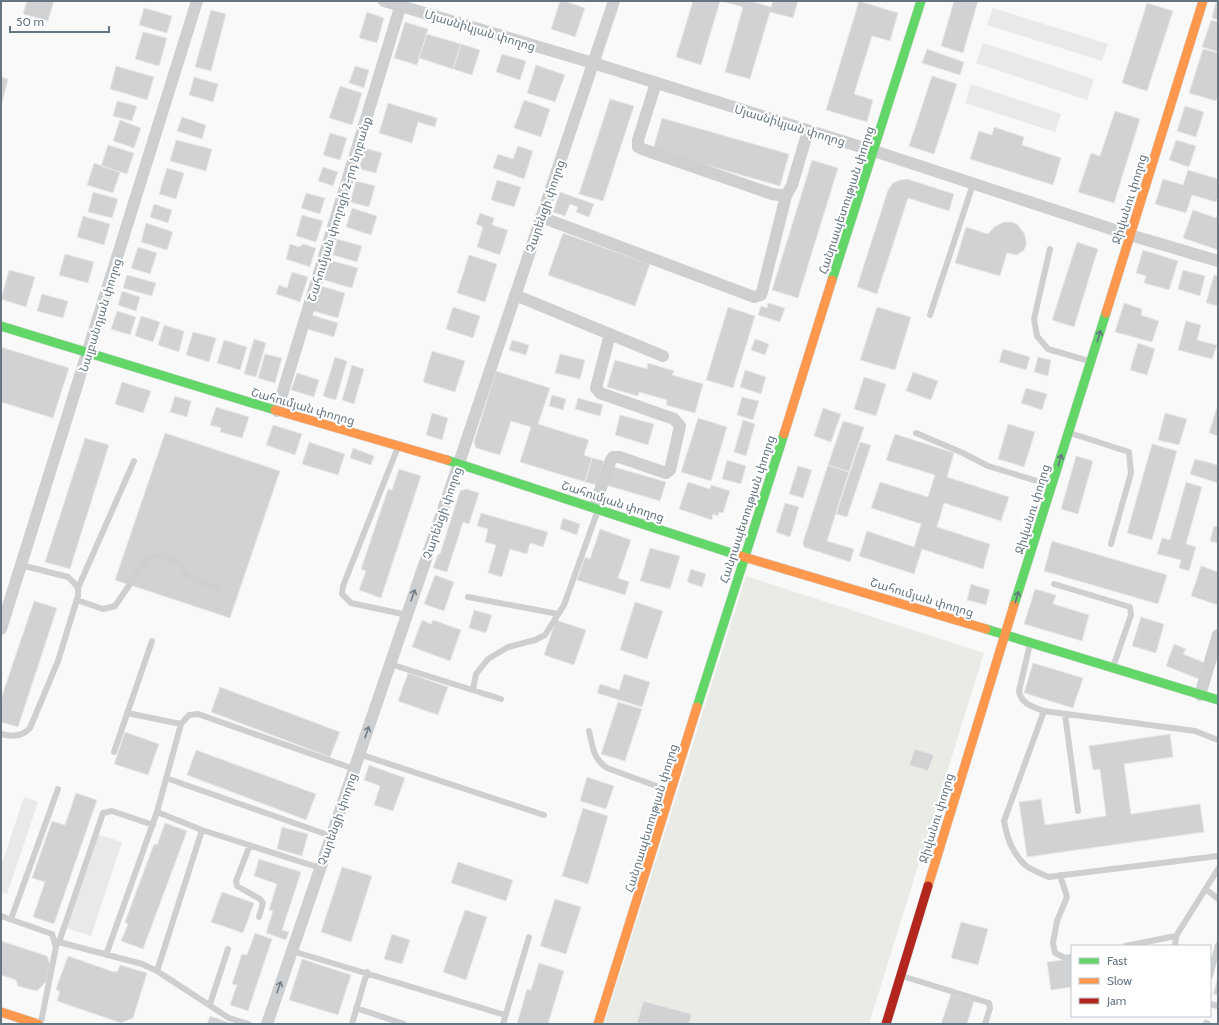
<svg xmlns="http://www.w3.org/2000/svg" width="1219" height="1025" font-family="Cabin,'Noto Sans Armenian',sans-serif">
<style>
.built{fill:#e8e9e9}
.green{fill:#e8ebe6}
.building{fill:#d0d2d3;stroke:#e8e8e8}
.lines{fill:none;stroke-linecap:round;stroke-linejoin:round}
.fast-casing{stroke:#d5d6d7;stroke-width:10}
.slow-casing{stroke:#d5d6d7;stroke-width:10}
.jam-casing{stroke:#d5d6d7;stroke-width:10}
.lane{stroke:#cecfd0;stroke-width:6}
.street{stroke:#cecfd0;stroke-width:12}
.fast{stroke:#63d668;stroke-width:9}
.slow{stroke:#ff974d;stroke-width:9}
.jam{stroke:#b3261e;stroke-width:9}
.oneway{stroke:#657683}
.oneway2{stroke:#707f8b}
.labels{text-anchor:middle;dominant-baseline:central;stroke-width:4;stroke-linejoin:round;paint-order:stroke}
.street-label{font-size:12px;fill:#657683;stroke:#fff}
</style>
<rect width="100%" height="100%" fill="#f9f9f9"/>
<!-- built -->
<path class="built" d="M993,8L1108,44L1102,61L987,25Z
M983,43L1094,79L1087,100L976,63Z
M971,84L1061,114L1055,132L965,103Z
M24,797L38,802L7,894L1,892V866Z
M97,834L122,842L91,936L66,928Z"/>
<!-- green -->
<path class="green" d="M746,576L984,653L869,1024H604Z"/>
<!-- building -->
<path class="building" d="M27,1H54L48,21L23,14Z
M560,1H564L585,8L575,37L551,29Z
M693,1H720L701,65L676,57Z
M721,1H751L771,7L773,1H798L793,18L770,12L750,79L725,72L743,7Z
M859,1L898,13L890,41L872,36L854,94L873,100L867,122L826,110Z
M954,1H978L963,53L941,46Z
M1216,2L1218,3V20L1212,18Z
M1147,3L1173,11L1147,91L1122,83Z
M144,8L172,16L167,33L139,25Z
M211,10L226,14L211,71L195,67Z
M367,12L384,18L377,43L359,38Z
M1211,20L1218,22V52L1202,47Z
M405,22L428,29L417,65L394,58Z
M143,32L167,38L159,66L135,59Z
M427,34L461,44L453,69L419,58Z
M461,44L480,50L472,75L453,69Z
M927,49L964,62L960,75L922,63Z
M1203,49L1218,53V95L1216,101L1189,93Z
M502,54L526,61L520,80L496,72Z
M536,65L565,75L555,102L527,93Z
M116,66L154,77L147,100L110,89Z
M355,66L369,70L364,88L349,83Z
M932,76L957,84L934,154L909,146Z
M1,77L8,79L2,103H1Z
M194,77L218,84L213,102L189,95Z
M340,86L362,93L352,125L329,118Z
M610,99L634,106L603,201L579,194Z
M524,100L550,109L541,137L514,128Z
M117,101L137,106L132,121L113,116Z
M388,103L437,118L435,127L418,122L412,143L379,133Z
M1185,106L1204,112L1196,137L1177,131Z
M1115,111L1140,119L1114,203L1078,192L1091,153L1100,156Z
M182,117L206,125L202,139L177,131Z
M662,118L789,154L780,186L653,150Z
M120,120L141,128L134,148L113,141Z
M994,127L1024,137L1022,145L1061,158L1053,185L970,159L979,131L992,135Z
M330,133L347,138L340,160L323,155Z
M176,140L212,149L206,171L170,161Z
M1176,140L1196,146L1189,167L1169,160Z
M108,145L134,153L127,174L101,166Z
M518,146L533,151L524,179L493,168L498,154L513,159Z
M365,148L382,153L376,173L359,169Z
M812,160L838,168L798,298L772,290Z
M94,163L120,172L113,193L87,185Z
M323,167L338,172L333,186L318,181Z
M167,168L184,173L176,199L159,194Z
M1188,170L1218,179V196L1216,202L1192,195L1186,213L1155,204L1163,179L1183,185Z
M907,179L954,194L949,211L908,198L877,294L857,287L888,190L893,183L900,180Z
M497,180L521,187L514,207L491,200Z
M356,181L375,186L369,207L350,202Z
M93,192L118,199L112,218L88,212Z
M560,192L594,204L589,217L576,212L578,207L570,204L565,216L553,212Z
M306,193L325,198L320,214L301,208Z
M154,204L172,210L168,223L150,217Z
M352,208L377,216L371,235L346,227Z
M1193,210L1216,218L1218,214V250L1183,238Z
M480,213L494,218L492,225L508,230L500,255L477,247L483,227L476,224Z
M302,215L323,221L316,242L296,236Z
M83,216L110,224L104,245L77,237Z
M1004,222H1012L1017,224L1024,233L1026,240V245L1024,250L1017,255L1007,253L1000,276L955,263L966,227L988,234L994,227Z
M146,223L173,232L167,250L141,242Z
M563,233L650,264L635,306L548,275Z
M337,239L362,246L357,262L333,255Z
M1077,242L1098,249L1074,327L1052,320Z
M290,244L299,247L303,244L316,248L310,267L286,259Z
M138,247L157,253L150,274L131,268Z
M1143,250L1178,261L1169,290L1144,283L1146,276L1136,273Z
M65,254L94,262L88,283L59,275Z
M469,255L497,264L485,302L457,293Z
M329,260L358,268L352,288L324,280Z
M9,270L35,277L26,307L1,299Z
M1183,270L1205,276L1200,296L1178,289Z
M292,272L308,277L300,302L276,294L279,285L287,288Z
M127,275L156,283L152,296L123,288Z
M1214,275L1218,276V306L1206,303Z
M321,286L345,293L338,318L313,311Z
M122,291L140,297L136,311L118,305Z
M42,294L68,301L63,318L37,311Z
M768,303L785,308L780,322L758,315L761,306L767,308Z
M1124,303L1142,309L1141,315L1159,321L1152,342L1115,332Z
M453,307L480,316L473,338L446,329Z
M728,307L755,316L733,388L706,380Z
M877,307L911,317L895,370L860,360Z
M117,311L136,317L130,335L111,329Z
M312,315L338,323L334,337L307,329Z
M141,316L160,322L153,342L135,336Z
M1186,321L1201,325L1197,340L1217,345L1212,359L1178,350Z
M164,325L184,331L179,352L158,345Z
M193,332L216,338L209,362L186,355Z
M254,339L266,343L256,377L244,374Z
M755,339L769,344L765,355L751,350Z
M224,340L247,347L240,370L217,363Z
M512,340L529,345L526,355L509,350Z
M1138,343L1155,349L1147,375L1130,370Z
M1,347L69,368L53,418L1,402Z
M1003,349L1030,357L1026,370L999,362Z
M432,351L465,361L455,392L423,382Z
M265,354L282,358L275,383L258,378Z
M560,354L585,360L580,379L555,373Z
M335,357L347,361L336,400L323,396Z
M1038,357L1051,360L1048,376L1034,372Z
M615,360L647,369L648,363L674,371L672,375L703,384L695,413L666,405L667,400L639,392L638,396L607,387Z
M352,365L364,369L354,404L342,400Z
M745,370L766,377L761,394L740,387Z
M496,371L550,388L538,424L589,440L584,455L592,458L585,482L520,462L531,427L511,421L500,455L476,448L474,442Z
M913,372L938,381L931,400L906,391Z
M297,373L319,380L314,397L291,390Z
M864,377L886,384L876,416L854,409Z
M122,382L151,391L143,413L115,404Z
M1026,388L1047,394L1042,410L1021,403Z
M552,395L566,399L563,410L549,406Z
M175,396L191,401L187,417L170,412Z
M742,397L759,401L753,420L737,415Z
M578,398L603,405L600,416L575,409Z
M1218,404V436L1209,433Z
M216,407L249,417L242,438L220,432L221,428L210,425Z
M823,408L841,414L831,442L814,436Z
M432,413L448,418L442,440L426,435Z
M1165,413L1187,419L1179,445L1158,440Z
M620,415L654,424L648,445L615,435Z
M698,418L727,427L711,481L681,472Z
M743,420L755,424L746,456L734,452Z
M843,421L864,427L849,472L828,465Z
M1008,424L1035,432L1024,467L998,459Z
M273,425L302,434L295,455L266,445Z
M165,433L280,471L230,618L115,580Z
M895,434L954,453L947,477L1009,497L1001,521L944,503L937,527L990,544L983,569L922,549L914,574L859,556L867,531L914,547L921,524L871,508L880,482L928,497L935,475L886,460Z
M85,438L109,445L70,569L45,562Z
M309,442L345,454L338,475L302,464Z
M860,442L871,445L847,517L836,514Z
M1152,444L1177,451L1152,540L1127,533Z
M353,448L374,456L371,465L350,458Z
M1076,456L1093,461L1078,514L1061,509Z
M592,458L604,461L597,485L585,482Z
M1195,459L1218,465V483L1190,474Z
M727,460L746,466L741,484L722,479Z
M828,465L849,472L827,541L854,549L850,562L804,547L803,542Z
M611,466L666,482L660,501L606,485Z
M798,466L812,470L803,498L789,494Z
M399,469L421,476L381,598L359,590L366,571L361,569L388,489L392,490Z
M688,482L710,489L711,485L730,491L723,513L719,512L718,516L713,514L712,520L679,509Z
M1186,482L1202,487L1186,544L1196,547L1189,571L1179,568L1181,560L1157,554L1162,538L1170,540Z
M466,489L479,493L469,524L463,522L447,572L433,568L438,554H440L460,491Z
M785,503L799,507L790,537L776,532Z
M481,513L548,532L543,547L530,543L527,554L510,549L502,577L488,573L496,545L485,542L488,529L477,526Z
M563,518L580,524L577,535L560,529Z
M1214,526L1218,527V543L1210,541Z
M600,529L631,540L618,578L629,582L625,595L577,580L585,557L590,559Z
M1052,541L1167,575L1158,604L1044,571Z
M650,548L680,556L670,589L640,581Z
M1201,566L1218,572V605L1191,596Z
M691,569L706,574L702,587L687,582Z
M435,575L454,582L444,611L424,604Z
M971,584L990,590L986,605L967,600Z
M1035,589L1056,595L1053,604L1089,615L1082,641L1024,624Z
M34,601L57,608L18,727L1,722V699Z
M635,602L663,611L647,659L620,650Z
M474,610L492,615L486,633L469,628Z
M1141,617L1164,624L1156,653L1132,646Z
M422,620L431,624L433,620L461,630L450,661L412,647Z
M556,620L586,630L574,665L544,655Z
M1174,644L1186,649L1183,654L1205,663L1199,679L1166,666Z
M1033,663L1083,678L1073,708L1024,693Z
M408,673L448,687L438,715L398,701Z
M624,674L650,682L642,707L597,693L600,684L619,690Z
M220,687L340,732L330,757L211,712Z
M618,702L642,709L625,761L601,754Z
M125,732L159,744L148,775L114,764Z
M1170,734L1173,757L1124,764L1131,814L1200,804L1204,832L1027,857L1019,802L1041,799L1045,825L1106,816L1100,769L1093,770L1089,746Z
M915,749L934,755L928,771L909,765Z
M196,750L316,794L306,820L187,775Z
M369,765L405,778L393,811L374,805L380,786L364,780Z
M587,777L614,786L606,809L580,801Z
M76,793L97,800L54,924L33,917L45,882L32,878L52,821L65,825Z
M583,808L608,816L588,884L562,876Z
M165,823L187,831L143,949L121,941L128,924L125,922L154,844L157,845Z
M282,827L308,834L302,856L277,849Z
M259,859L301,872L282,930L289,932L286,940L266,933L273,911L269,910L277,884L254,876Z
M458,862L513,880L506,901L451,883Z
M342,867L372,876L351,942L321,932Z
M222,892L254,903L243,933L211,922Z
M555,899L581,907L566,954L540,946Z
M465,910L487,917L466,980L443,972Z
M961,922L988,929L978,965L951,958Z
M255,933L272,939L248,1011L230,1005L237,985L232,984L242,954L247,955Z
M392,934L410,940L402,964L384,959Z
M1,941L47,956L50,964L46,982L37,991L18,986L16,980L1,975Z
M68,956L114,972L118,971L120,965L147,973L133,1018L121,1023L57,1001L60,992L56,989Z
M302,959L351,975L338,1015L289,1000Z
M1072,959V987L1051,990L1047,962Z
M539,963L564,971L548,1024H517L527,989L531,990Z
M1218,978V995L1213,994Z
M951,994L974,1001L967,1024H941Z
M643,1001L692,1014L689,1024L637,1023Z
M210,1016L233,1024H207Z"/>
<g class="lines">
<!-- fast casing -->
<g class="fast-casing">
<path id="fast" d="M832,280L921,1
M1,326L275,410
M447,460L734,554
M1014,605L1106,313
M986,629L1218,700
M697,707L784,434"/>
</g>
<!-- slow casing -->
<g class="slow-casing">
<path id="slow" d="M1106,313L1203,1
M275,410L447,460
M784,434L832,280
M734,554L986,629
M928,886L1014,605
M1,1012L38,1024
M598,1024L697,707"/>
</g>
<!-- jam casing -->
<g class="jam-casing">
<path id="jam" d="M886,1024L928,886"/>
</g>
<!-- lane -->
<path class="lane" d="M1050,249L1034,319L1037,336L1048,349L1089,361
M930,315L973,184
M916,433L963,453L988,466L1050,485
M1070,433L1129,452L1131,473L1111,544
M398,447L343,586L342,594L351,603L407,615
M1054,584L1130,607L1131,615L1113,667
M78,588L134,461
M468,597L558,614
M77,600L103,609L115,606L148,558C159,551 172,560 183,566L184,572L187,575L219,589
M1030,644L1019,691C1021,704 1033,707 1044,711L1195,731L1218,740
M390,664L501,699
M473,690L476,674L488,659L508,647L535,640L545,635L564,605L598,510
M1044,711L1004,821C1007,838 1012,853 1025,865C1031,870 1041,873 1048,877L1218,856
M127,713L181,724
M1065,714L1078,811
M589,731C593,747 593,759 607,768L670,791
M1,734C12,737 22,737 30,728L58,661L78,596V588L74,583L68,577L21,565
M114,752L152,641
M359,754L544,815
M166,778L331,836
M157,812L202,830L320,868
M250,845L236,881L237,886L260,899L263,903L259,917
M1060,875L1067,897L1057,921L1053,943L1055,953L1065,958L1072,957
M1206,889L1218,899
M1,916L52,934L56,947L41,1022
M11,919L58,789
M55,941L142,964L157,971L229,1018L249,1024
M59,942L103,813L112,811L153,825
M1125,946L1176,936
M1175,946L1176,936L1218,869
M292,951L505,1015
M106,955L157,812L181,724L189,715L198,714L354,769
M157,971L202,830
M902,976L989,1003L990,1008L985,1024
M1210,976L1218,945
M210,1004L228,949
M1210,1004L1218,1006
M356,1008L404,1024
M1206,1023L1208,1024
M352,1024L367,972
M503,1024L529,937"/>
<!-- street -->
<path class="street" d="M384,1L593,63L874,151L1130,235L1218,261
M656,83L638,140V147L642,149L772,194L786,196L792,185L808,131
M541,217L754,297L761,295L763,288L786,196
M515,295L663,356
M277,411L402,1
M594,507L611,460L613,457H619L666,473L670,470L680,426L674,419L600,393L596,388L610,334
M1,629L197,1
M1200,695L1218,635
M267,1024L459,463L614,1"/>
<!-- fast -->
<use href="#fast" class="fast"/>
<!-- slow -->
<use href="#slow" class="slow"/>
<!-- jam -->
<use href="#jam" class="jam"/>
</g>
<!-- one-way arrows -->
<defs><path id="oneway-shaft" d="M-6 0H5M1.5-3L5.5 0L1.5 3" fill="none" stroke-width="1.6" stroke-linecap="round" stroke-linejoin="round"/></defs>
<g class="oneway">
<use href="#oneway-shaft" transform="translate(1099 336) rotate(-73)"/>
<use href="#oneway-shaft" transform="translate(1060 460) rotate(-73)"/>
<use href="#oneway-shaft" transform="translate(1017 597) rotate(-73)"/>
</g>
<g class="oneway2">
<use href="#oneway-shaft" transform="translate(413 595) rotate(-71)"/>
<use href="#oneway-shaft" transform="translate(367 732) rotate(-71)"/>
<use href="#oneway-shaft" transform="translate(279 987) rotate(-71)"/>
</g>
<g class="labels">
<!-- street labels -->
<g class="street-label">
<text transform="translate(480 30) rotate(17)">Մյասնիկյան փողոց</text>
<text transform="translate(790 125) rotate(17)">Մյասնիկյան փողոց</text>
<text transform="translate(1129 199) rotate(-73)">Ջիվանու փողոց</text>
<text transform="translate(846 200) rotate(-72)">Հանրապետության փողոց</text>
<text transform="translate(545 206) rotate(-71)">Չարենցի փողոց</text>
<text transform="translate(339 209) rotate(-73)">Շահումյան փողոցի 2-րդ նրբանք</text>
<text transform="translate(100 315) rotate(-73)">Նալբանդյան փողոց</text>
<text transform="translate(303 406) rotate(16)">Շահումյան փողոց</text>
<text transform="translate(613 501) rotate(18)">Շահումյան փողոց</text>
<text transform="translate(747 509) rotate(-72)">Հանրապետության փողոց</text>
<text transform="translate(1032 509) rotate(-73)">Ջիվանու փողոց</text>
<text transform="translate(442 513) rotate(-71)">Չարենցի փողոց</text>
<text transform="translate(922 597) rotate(17)">Շահումյան փողոց</text>
<text transform="translate(651 818) rotate(-73)">Հանրապետության փողոց</text>
<text transform="translate(936 818) rotate(-73)">Ջիվանու փողոց</text>
<text transform="translate(337 819) rotate(-71)">Չարենցի փողոց</text>
</g>
</g>
<!-- border -->
<rect width="1219" height="1025" fill="none" stroke="#657683" stroke-width="4"/>
<!-- legend -->
<rect x="1071" y="945" width="140" height="72" fill="#ffffff" stroke="#c1c8cd"/>
<rect x="1079" y="958" width="20" height="6" fill="#63d668" stroke="#c1c8cd"/>
<text x="1107" y="965" font-size="12" fill="#657683">Fast</text>
<rect x="1079" y="978" width="20" height="6" fill="#ff974d" stroke="#c1c8cd"/>
<text x="1107" y="985" font-size="12" fill="#657683">Slow</text>
<rect x="1079" y="998" width="20" height="6" fill="#b3261e" stroke="#c1c8cd"/>
<text x="1107" y="1005" font-size="12" fill="#657683">Jam</text>
<!-- scale -->
<path d="M10 26v6h99v-6" fill="none" stroke="#657683" stroke-width="2"/>
<text x="16" y="26" font-size="12" fill="#657683" stroke="#ffffff" stroke-width="3" paint-order="stroke">50 m</text>
</svg>
